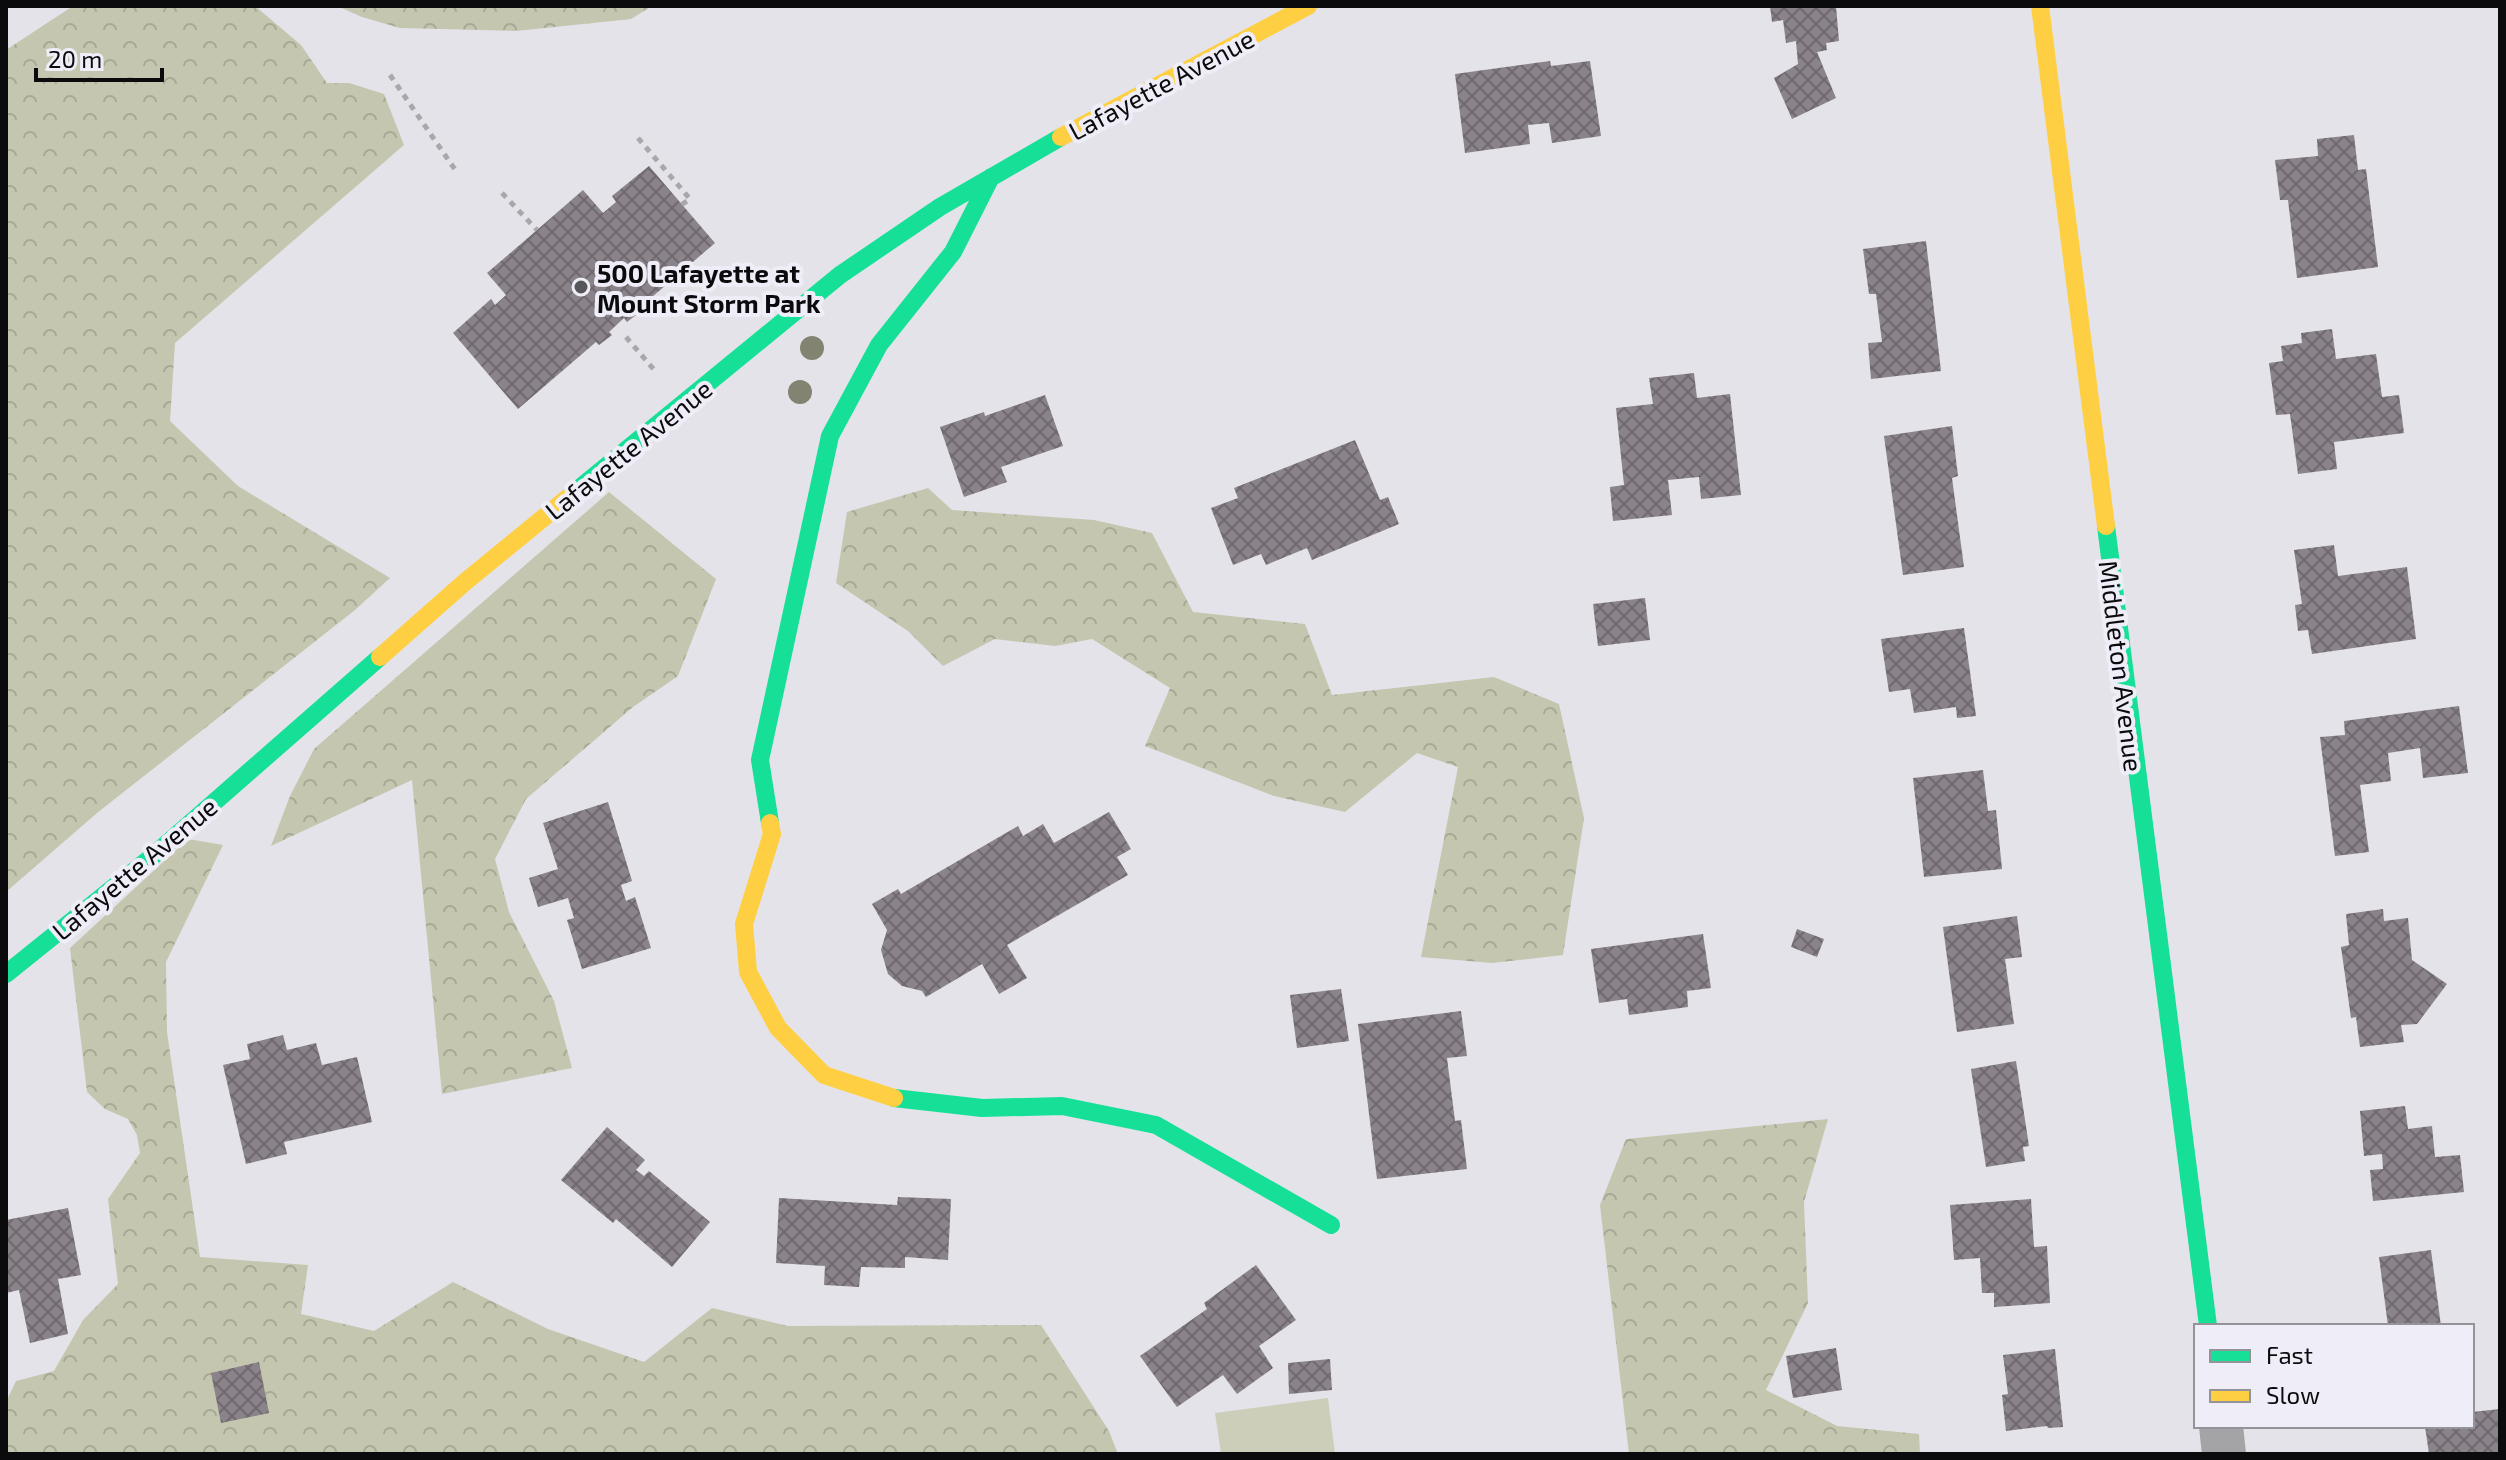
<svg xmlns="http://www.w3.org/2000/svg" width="2506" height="1460" font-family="'Exo 2',sans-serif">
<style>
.forest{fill:url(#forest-crowns)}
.garden{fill:#cdceb9}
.building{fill:url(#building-cross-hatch)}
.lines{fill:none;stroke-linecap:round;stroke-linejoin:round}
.path{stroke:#a8a8aa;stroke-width:5;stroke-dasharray:6 6;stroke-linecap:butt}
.street{stroke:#a4a3a5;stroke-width:44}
.fast{stroke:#16e098;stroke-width:18}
.slow{stroke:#ffcf43;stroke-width:18}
.tree{fill:#838371}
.poi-dot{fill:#57575b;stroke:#efeef8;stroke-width:3}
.labels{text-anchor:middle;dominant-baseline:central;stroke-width:8;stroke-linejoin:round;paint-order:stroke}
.street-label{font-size:26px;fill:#0b0b0e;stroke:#efeef8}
.poi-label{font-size:26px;font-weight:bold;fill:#0b0b0e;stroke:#efeef8;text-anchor:start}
</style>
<defs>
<pattern id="forest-crowns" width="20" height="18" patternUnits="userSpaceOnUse" patternTransform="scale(2)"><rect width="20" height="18" fill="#c5c6af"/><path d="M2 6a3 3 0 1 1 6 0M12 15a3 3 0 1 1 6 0" fill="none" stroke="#a8a995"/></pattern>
<pattern id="building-cross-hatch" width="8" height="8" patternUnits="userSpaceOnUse" patternTransform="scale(2)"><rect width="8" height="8" fill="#8b838a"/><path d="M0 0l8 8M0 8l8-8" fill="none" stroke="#70696f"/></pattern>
</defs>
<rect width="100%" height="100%" fill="#e4e3e9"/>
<!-- forest -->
<path class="forest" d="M73,6H255L301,45L327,83H349L384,94L404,145L175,343L170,421L238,486L390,578L355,610L97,813L6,892V50Z
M337,6H652L631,19L516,31L400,28L362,17Z
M928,488L952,510L1094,520L1152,533L1193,612L1305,624L1332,695L1494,677L1559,704L1584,818L1563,955L1492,963L1421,957L1458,767L1417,753L1345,812L1274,796L1145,746L1170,688L1092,639L1055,646L995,639L943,666L908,631L836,583L847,512Z
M609,492L716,579L678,676L633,707L526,799L495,859L509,912L554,1001L572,1068L442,1094L412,780L271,846L290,796L314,749Z
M188,839L223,845L166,962L167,1032L200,1257L308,1265L301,1314L374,1331L453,1282L548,1329L644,1362L712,1308L788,1326L1041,1325L1109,1431L1118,1454H6V1402L16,1381L54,1371L83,1320L118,1284L108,1199L140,1153L137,1135L128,1119L105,1109L87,1092L70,948Z
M1828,1119L1804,1202L1808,1303L1766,1390L1837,1426L1919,1434L1920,1454H1629L1600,1205L1626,1139Z"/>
<!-- garden -->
<path class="garden" d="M1328,1398L1335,1454H1221L1215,1413Z"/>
<!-- building -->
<path class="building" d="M1770,6H1836L1839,41L1826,43L1827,50L1817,52L1836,98L1792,119L1774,78L1798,64L1796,41L1786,43L1783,20L1772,22Z
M1550,61L1551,66L1590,61L1601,136L1552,143L1549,123L1528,125L1530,144L1465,153L1455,74Z
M2354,135L2358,170L2366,169L2378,267L2297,278L2288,200H2280L2275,160L2318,156L2317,139Z
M649,166L715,243L638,309L640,312L627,322L624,318L609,332L612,335L599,345L596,342L518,409L453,333L491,299L495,305L506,295L487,273L537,230L583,190L603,213L616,202L612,196Z
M1926,241L1941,371L1871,379L1868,343L1882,342L1876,294H1869L1863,249Z
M2332,329L2336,359L2376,354L2382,397L2399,395L2404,433L2334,442L2337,469L2298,474L2290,414L2276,415L2269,363L2283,361L2281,346L2302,343L2301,333Z
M1694,373L1697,398L1730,394L1741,495L1701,499L1699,477L1668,480L1672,515L1613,521L1610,487L1624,485L1616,408L1653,404L1649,378Z
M1045,395L1063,446L1001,467L1007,482L964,497L940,427L984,412L985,416Z
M1952,426L1958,476L1952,478L1964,567L1903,575L1884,436Z
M1355,440L1380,500L1388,497L1399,524L1312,560L1307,548L1266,565L1261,554L1233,565L1211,508L1238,498L1234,488Z
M2334,545L2338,576L2407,567L2416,639L2312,654L2308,630L2298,631L2295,605L2302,604L2294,550Z
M1645,598L1650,640L1598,646L1593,604Z
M1964,628L1976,716L1957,718L1956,707L1914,713L1910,689L1889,692L1881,639Z
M2459,706L2468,773L2423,778L2420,748L2388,753L2391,781L2360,785L2369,852L2335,856L2320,737L2345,735L2344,721Z
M1983,770L1988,811L1996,810L2002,869L1924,877L1913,778Z
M608,802L632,881L621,885L626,901L635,897L651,948L582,969L567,920L574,918L568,898L538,907L529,878L558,869L543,823Z
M1109,812L1131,849L1117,857L1128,875L1007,945L1027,978L999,994L982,964L926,997L922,991L902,986L888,974L881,950L887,930L872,904L898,889L901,894L1018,826L1023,836L1043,824L1054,843Z
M2383,909L2384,921L2408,918L2412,960L2447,984L2417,1024L2401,1025L2404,1042L2360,1047L2356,1017L2351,1018L2341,947L2349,945L2346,914Z
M2017,916L2022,957L2005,959L2014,1024L1957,1032L1943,927Z
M1797,929L1824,939L1817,957L1791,947Z
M1703,934L1711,988L1687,991L1688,1007L1629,1015L1627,999L1599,1003L1591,949Z
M1341,989L1349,1041L1297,1048L1290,995Z
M1461,1011L1467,1056L1447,1058L1455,1121L1461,1120L1467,1169L1377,1179L1358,1024Z
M283,1035L287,1050L316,1043L322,1065L357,1057L372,1122L284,1142L287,1154L246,1164L223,1065L250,1059L247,1044Z
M2016,1061L2029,1146L2023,1147L2025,1161L1986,1167L1971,1069Z
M2405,1106L2408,1129L2432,1126L2435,1157L2460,1155L2464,1192L2373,1201L2370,1170L2383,1169L2382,1154L2364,1156L2360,1111Z
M607,1127L645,1160L636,1170L644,1176L649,1171L710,1222L672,1267L616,1219L613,1223L561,1180Z
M898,1197L951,1199L948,1260L905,1257V1268L861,1267L859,1287L824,1285L825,1266L776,1263L779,1198L897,1205Z
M2031,1199L2034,1247L2047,1246L2050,1303L1994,1307V1293H1982L1980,1258L1954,1260L1950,1205Z
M68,1208L81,1275L58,1279L68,1334L30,1343L19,1290L6,1293V1220Z
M2431,1250L2441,1326H2388L2379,1257Z
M1256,1265L1296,1320L1259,1346L1273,1368L1237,1394L1223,1375L1177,1407L1140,1356L1207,1309L1204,1303Z
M1836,1348L1842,1390L1793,1398L1786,1356Z
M2055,1349L2063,1427L2048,1428L2047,1426L2006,1431L2002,1395L2008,1394L2003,1355Z
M1330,1359L1332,1390L1289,1394L1288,1363Z
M259,1362L269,1413L221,1423L211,1373Z
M2500,1409V1454H2429L2425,1426H2472V1412Z"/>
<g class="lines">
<!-- path -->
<path class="path" d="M390,75L456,171
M638,138L690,199L681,205
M502,193L537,230
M626,337L656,372"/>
<!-- street -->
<path class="street" d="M2221,1426L2224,1454"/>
<!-- fast -->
<path class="fast" d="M570,496L840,275L940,207L1061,137
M2106,526L2208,1326
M770,823L760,760L830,436L879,345L953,252L991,177
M6,974L154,855L380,657
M894,1098L982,1108L1062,1106L1156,1125L1331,1225"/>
<!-- slow -->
<path class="slow" d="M2040,6L2106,526
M1061,137L1308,6
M380,657L465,582L570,496
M770,823L772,834L744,924L748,972L778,1028L824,1075L894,1098"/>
</g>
<!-- trees -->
<g class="tree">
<circle cx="812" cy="348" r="12"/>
<circle cx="800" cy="392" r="12"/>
</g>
<!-- markers -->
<circle class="poi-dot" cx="581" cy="287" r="8"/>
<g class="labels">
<!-- street labels -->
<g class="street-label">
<text transform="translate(1161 84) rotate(-28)">Lafayette Avenue</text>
<text transform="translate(628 449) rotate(-39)">Lafayette Avenue</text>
<text transform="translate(2122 666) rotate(83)">Middleton Avenue</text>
<text transform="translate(134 868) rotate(-40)">Lafayette Avenue</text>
</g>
<!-- poi labels -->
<g class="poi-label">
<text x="597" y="272">500 Lafayette at<tspan x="597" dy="30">Mount Storm Park</tspan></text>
</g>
</g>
<!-- border -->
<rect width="2506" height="1460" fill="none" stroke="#0b0b0e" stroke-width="16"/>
<!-- legend -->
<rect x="2194" y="1324" width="280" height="104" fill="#efeef8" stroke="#94939a" stroke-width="2"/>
<rect x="2210" y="1350" width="40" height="12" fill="#16e098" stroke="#94939a" stroke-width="2"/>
<text x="2266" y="1364" font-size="24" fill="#0b0b0e">Fast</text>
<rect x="2210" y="1390" width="40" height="12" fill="#ffcf43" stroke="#94939a" stroke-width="2"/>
<text x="2266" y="1404" font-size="24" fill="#0b0b0e">Slow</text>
<!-- scale -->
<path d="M36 68v12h126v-12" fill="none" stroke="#0b0b0e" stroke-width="4"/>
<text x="48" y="68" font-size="24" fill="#0b0b0e" stroke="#efeef8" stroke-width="6" paint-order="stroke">20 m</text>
</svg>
